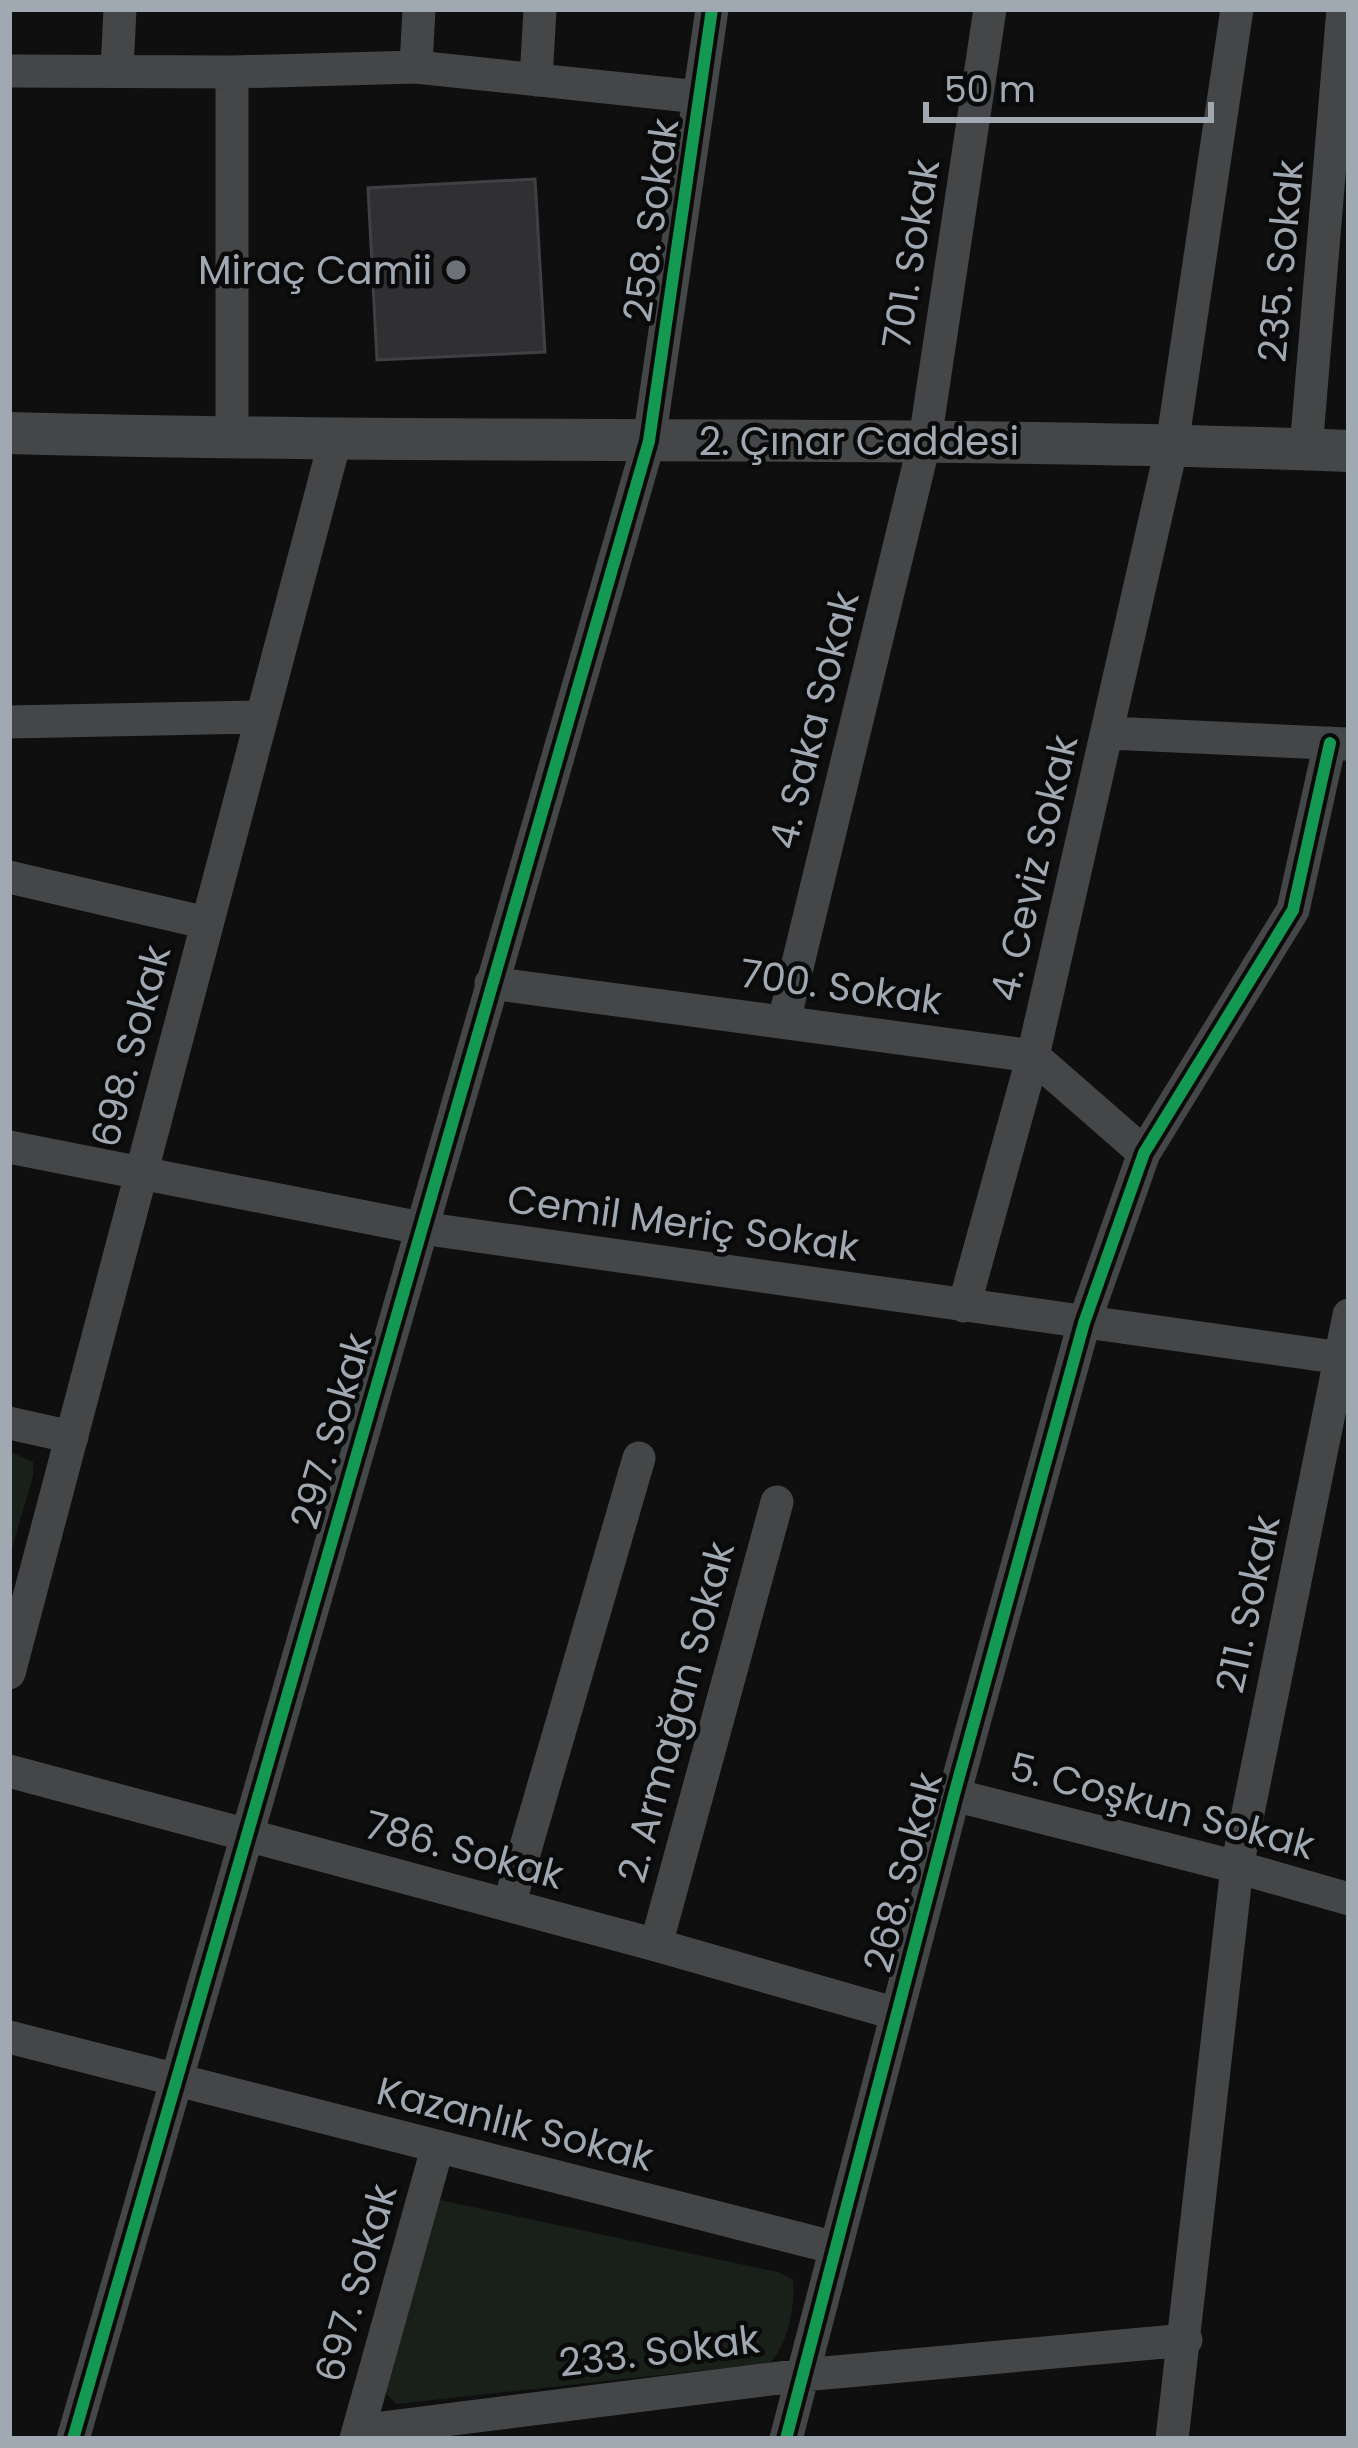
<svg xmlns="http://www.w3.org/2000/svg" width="1358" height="2448" font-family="Poppins,sans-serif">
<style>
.green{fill:#19201a}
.building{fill:#303032;stroke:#3e4044;stroke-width:3}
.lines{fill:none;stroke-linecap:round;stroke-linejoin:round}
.minor{stroke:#444648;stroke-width:33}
.tertiary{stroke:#444648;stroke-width:42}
.cycleway-casing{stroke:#0a0a0b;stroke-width:20}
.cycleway{stroke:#139951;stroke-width:12}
.poi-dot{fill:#6d7279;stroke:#0a0a0b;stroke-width:4.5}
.labels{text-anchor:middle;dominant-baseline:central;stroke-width:9;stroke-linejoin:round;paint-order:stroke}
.street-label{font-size:39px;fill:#a0a8b2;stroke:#0a0a0b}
.poi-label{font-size:39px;fill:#a0a8b2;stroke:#0a0a0b;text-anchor:end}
</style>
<rect width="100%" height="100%" fill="#0f0f10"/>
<!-- green -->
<path class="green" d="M9,1451L33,1462V1476L9,1559Z
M431,2198L777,2272L793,2279C795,2306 789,2342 770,2363L396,2404L379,2386Z"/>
<!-- building -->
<path class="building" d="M535,179L545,352L377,360L368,188Z"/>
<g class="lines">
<!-- minor -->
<path class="minor" d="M416,67L419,9
M117,70L120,9
M9,71L232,72L416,67L699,97
M232,72V439
M536,80L540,9
M1306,449L1343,9
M9,722L262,717
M1109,733L1347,744
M9,877L207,923
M491,983L1033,1056L1144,1153
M784,1021L925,440L990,9
M9,1147L421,1228L1349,1359
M964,1306L1033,1056L1172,445L1237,9
M9,1423L72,1437
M9,1673L335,441
M9,1771L656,1945L897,2014
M954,1795L1237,1867L1349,1899
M509,1905L639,1458
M656,1945L777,1502
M9,2037L836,2248
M358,2431L803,2375L1186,2340
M73,2439L649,441L712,9
M356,2439L437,2149
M786,2439L954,1795L1084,1323L1144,1153L1293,910L1330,743
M1172,2439L1237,1867L1349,1315"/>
<!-- tertiary -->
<path class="tertiary" d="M9,433C456,445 902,434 1349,451"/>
<!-- cycleway casing -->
<g class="cycleway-casing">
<path id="cycleway" d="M73,2439L649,441L712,9
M786,2439L954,1795L1084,1323L1144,1153L1293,910L1330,743"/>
</g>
<!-- cycleway -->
<use href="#cycleway" class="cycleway"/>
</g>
<!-- markers -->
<circle class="poi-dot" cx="456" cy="270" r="12"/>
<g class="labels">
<!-- street labels -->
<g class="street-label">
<text transform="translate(651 220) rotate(-82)">258. Sokak</text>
<text transform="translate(911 254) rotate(-81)">701. Sokak</text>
<text transform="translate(1281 261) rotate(-85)">235. Sokak</text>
<text x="859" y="441">2. Çınar Caddesi</text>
<text transform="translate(814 720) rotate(-76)">4. Saka Sokak</text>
<text transform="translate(1034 868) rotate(-77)">4. Ceviz Sokak</text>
<text transform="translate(841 987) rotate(8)">700. Sokak</text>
<text transform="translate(131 1046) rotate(-75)">698. Sokak</text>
<text transform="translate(683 1223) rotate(8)">Cemil Meriç Sokak</text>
<text transform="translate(331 1431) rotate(-74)">297. Sokak</text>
<text transform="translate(1248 1604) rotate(-78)">211. Sokak</text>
<text transform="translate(676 1712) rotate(-75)">2. Armağan Sokak</text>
<text transform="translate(1162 1806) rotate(15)">5. Coşkun Sokak</text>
<text transform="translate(464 1850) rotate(15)">786. Sokak</text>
<text transform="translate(903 1872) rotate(-75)">268. Sokak</text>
<text transform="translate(515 2124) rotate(14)">Kazanlık Sokak</text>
<text transform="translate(356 2283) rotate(-74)">697. Sokak</text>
<text transform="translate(659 2351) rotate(-7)">233. Sokak</text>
</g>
<!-- poi labels -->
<g class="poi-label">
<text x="432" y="270">Miraç Camii</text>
</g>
</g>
<!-- border -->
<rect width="1358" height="2448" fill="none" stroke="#a0a8b2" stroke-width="24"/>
<!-- scale -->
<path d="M926 102v18h285v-18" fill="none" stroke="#a0a8b2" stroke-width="6"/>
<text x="944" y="102" font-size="36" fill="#a0a8b2" stroke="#0a0a0b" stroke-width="9" paint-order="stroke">50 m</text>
</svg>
